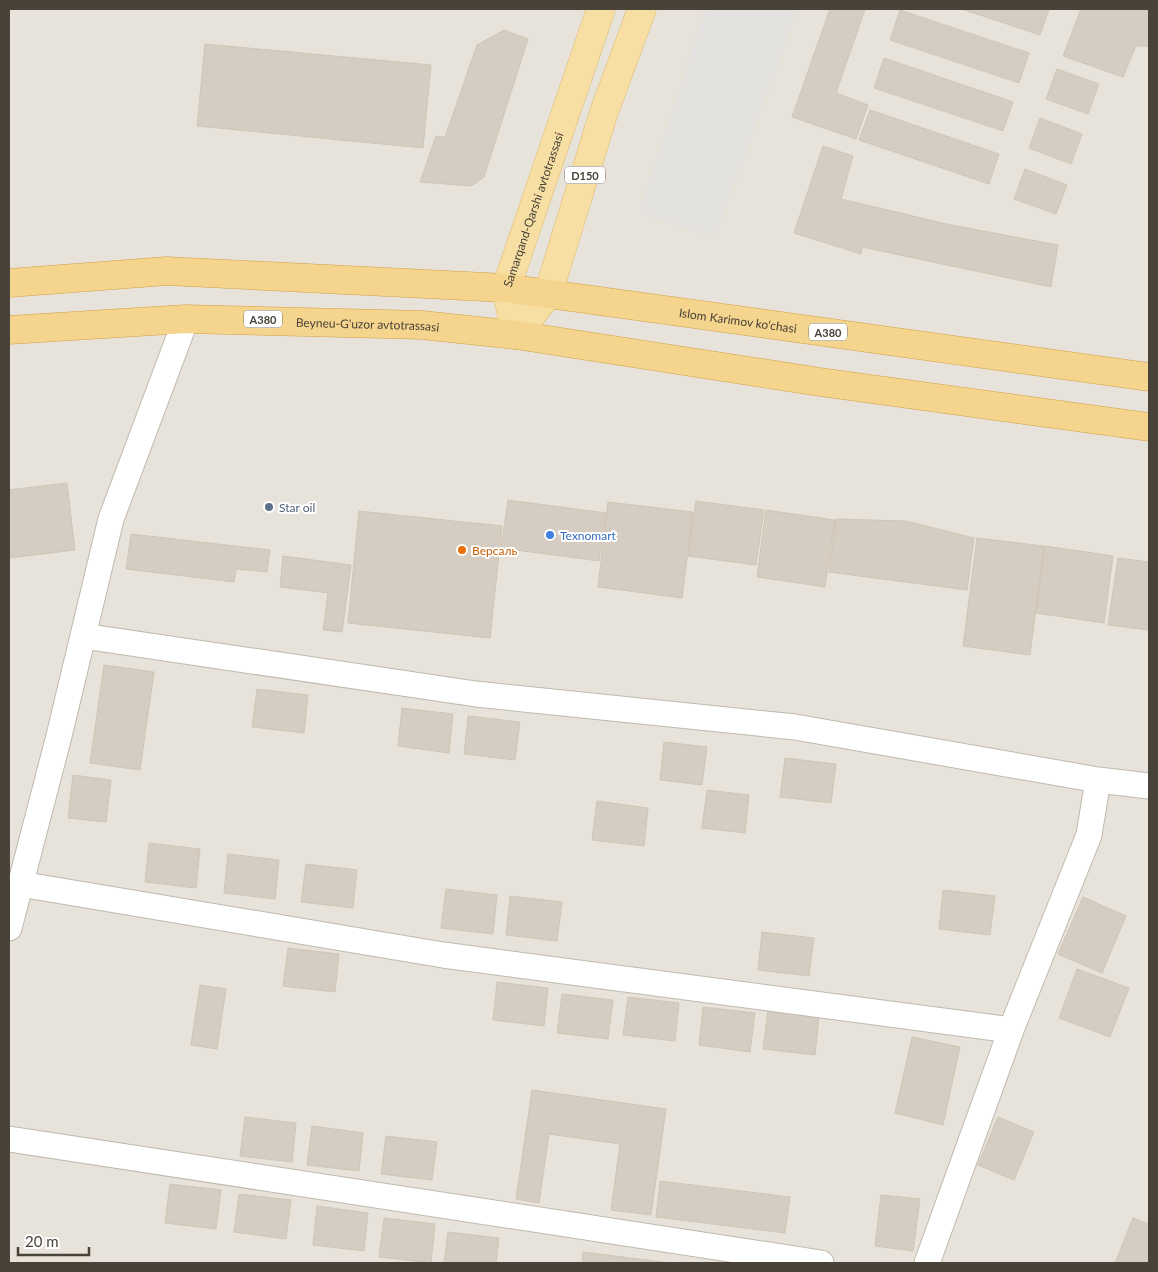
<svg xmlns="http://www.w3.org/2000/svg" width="1158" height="1272" font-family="Lato,sans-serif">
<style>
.residential{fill:#e8e3da}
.parking{fill:#e4e2df}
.building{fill:#d5cdc1;stroke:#d0c5b5}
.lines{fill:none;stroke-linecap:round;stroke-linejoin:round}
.minor-casing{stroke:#bfb9ae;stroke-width:27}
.primary-casing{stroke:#dbbb72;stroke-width:29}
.trunk-casing{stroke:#d29f48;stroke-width:29}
.minor{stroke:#fff;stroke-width:25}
.primary{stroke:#f7dea2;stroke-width:28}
.trunk{stroke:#f5d48d;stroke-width:28}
.service-dot{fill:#5c6f8a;stroke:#fff;stroke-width:2}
.shop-dot{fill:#3f7fe0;stroke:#fff;stroke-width:2}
.food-dot{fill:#e8710a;stroke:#fff;stroke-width:2}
.labels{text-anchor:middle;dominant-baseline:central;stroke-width:4;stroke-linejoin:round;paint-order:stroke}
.shield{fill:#fff;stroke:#7f7b74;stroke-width:1}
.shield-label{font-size:11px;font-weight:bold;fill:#484239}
.street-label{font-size:12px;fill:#484239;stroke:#fff}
.service-label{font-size:12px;fill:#4e5e75;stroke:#fff;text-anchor:start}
.shop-label{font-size:12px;fill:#366cbe;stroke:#fff;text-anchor:start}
.food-label{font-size:12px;fill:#c56008;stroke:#fff;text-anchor:start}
</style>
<rect width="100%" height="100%" fill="#f4f2eb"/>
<!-- residential -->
<path class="residential" d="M9,9H1149V1263H9Z"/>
<!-- parking -->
<path class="parking" d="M705,9H798L715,237L639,212Z"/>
<!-- building -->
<path class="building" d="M830,9H865L836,93L868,105L856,139L792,117Z
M962,9H1049L1040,35Z
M1081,9H1149V46H1136L1123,77L1063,56Z
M900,10L1029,53L1019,83L890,40Z
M504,30L528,39L484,177L471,186L420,182L436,136L445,137L477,45Z
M205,44L431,65L423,148L197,126Z
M884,58L1013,102L1003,131L874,88Z
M1057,69L1099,84L1088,114L1046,99Z
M870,110L999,154L989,184L859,140Z
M1040,118L1082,134L1071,164L1029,148Z
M823,146L853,156L841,199L951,225L1058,245L1051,287L862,247L861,254L794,233Z
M1025,169L1067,185L1056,214L1014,199Z
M67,483L75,550L9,558V490Z
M508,500L606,513L599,561L501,548Z
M696,501L764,510L756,565L688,556Z
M608,502L693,512L682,598L598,587Z
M766,510L835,520L825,587L757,577Z
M359,511L502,526L490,638L348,623Z
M836,519L906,521L974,538L967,590L829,572Z
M131,534L270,550L267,572L236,569L234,582L126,569Z
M977,538L1044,546L1030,655L963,646Z
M1045,546L1113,556L1104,623L1036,613Z
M283,556L351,565L342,632L323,630L328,593L280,587Z
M1118,558L1149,562V630L1108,625Z
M104,665L154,672L140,770L90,763Z
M257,689L308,695L304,733L252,727Z
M402,708L453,714L449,753L398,746Z
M468,716L520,722L515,760L464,754Z
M664,742L707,747L702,785L660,780Z
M785,758L836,764L831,803L780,797Z
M73,775L111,780L106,822L68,818Z
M707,790L749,795L745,833L702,828Z
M597,801L648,808L644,846L592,840Z
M149,843L200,849L196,888L145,882Z
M228,854L279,860L275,899L224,893Z
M306,864L357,870L353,908L301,902Z
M446,889L497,895L493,934L441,928Z
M943,890L995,896L990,935L939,929Z
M510,896L562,902L557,941L506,935Z
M1083,897L1126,916L1102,973L1058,954Z
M762,932L814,938L809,976L758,970Z
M288,948L339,954L335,992L283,986Z
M1077,969L1129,988L1110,1037L1059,1018Z
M497,982L548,988L544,1026L493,1020Z
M200,985L226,989L217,1049L191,1045Z
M562,994L613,1000L608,1039L557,1033Z
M628,997L679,1003L675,1041L623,1035Z
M703,1007L755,1013L750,1052L699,1045Z
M768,1010L819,1017L815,1055L763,1049Z
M912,1037L960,1047L943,1125L895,1113Z
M532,1090L666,1109L651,1215L611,1210L620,1144L549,1134L539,1203L516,1199Z
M245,1117L296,1123L292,1162L240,1156Z
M998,1117L1034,1132L1014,1180L978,1165Z
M312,1126L363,1133L359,1171L307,1165Z
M386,1136L437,1142L432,1180L381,1174Z
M660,1181L790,1197L785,1233L656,1217Z
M170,1184L221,1190L216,1229L165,1223Z
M239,1194L291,1200L286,1239L234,1232Z
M881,1195L920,1199L913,1251L875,1246Z
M317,1206L368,1213L364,1251L313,1245Z
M384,1218L435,1224L431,1263L379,1257Z
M1133,1218L1149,1224V1263H1115Z
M448,1232L499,1238L496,1263H444Z
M583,1252L670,1263H582Z"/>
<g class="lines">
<!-- minor casing -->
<g class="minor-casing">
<path id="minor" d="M83,636L476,694L795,727L1098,780L1149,786
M20,884L443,955L1011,1030
M9,928L59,736L111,519L186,319
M9,1139L821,1263
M927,1263L1011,1030L1089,835L1098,780"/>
</g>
<!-- primary casing -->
<g class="primary-casing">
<g id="primary">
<path d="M516,335L548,294L604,112L642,9"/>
<path id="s1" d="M516,335L506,288L601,9"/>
</g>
</g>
<!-- trunk casing -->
<g class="trunk-casing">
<g id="trunk">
<path id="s2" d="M9,283L167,271L506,288L1149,377"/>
<path id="s3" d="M9,330L186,319L422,325L516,335L820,382L1149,427"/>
</g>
</g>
<!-- minor -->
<use href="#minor" class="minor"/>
<!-- primary -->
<use href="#primary" class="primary"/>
<!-- trunk -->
<use href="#trunk" class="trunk"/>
</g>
<!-- markers -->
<circle class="service-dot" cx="269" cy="507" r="5"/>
<circle class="shop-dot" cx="550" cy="535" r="5"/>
<circle class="food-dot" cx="462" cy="550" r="5"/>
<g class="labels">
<!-- shield labels -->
<g class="shield">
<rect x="565" y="166.5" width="40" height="17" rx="4"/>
<rect x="244" y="310.5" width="38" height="17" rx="4"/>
<rect x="809" y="323.5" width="38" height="17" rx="4"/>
</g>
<g class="shield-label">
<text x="585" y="175">D150</text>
<text x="263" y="319">A380</text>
<text x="828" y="332">A380</text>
</g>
<!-- street labels -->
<g class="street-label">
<text stroke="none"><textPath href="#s1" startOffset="131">Samarqand-Qarshi avtotrassasi</textPath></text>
<text stroke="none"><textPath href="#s2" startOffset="732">Islom Karimov ko‘chasi</textPath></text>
<text stroke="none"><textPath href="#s3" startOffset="359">Beyneu-G'uzor avtotrassasi</textPath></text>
</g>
<!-- service labels -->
<g class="service-label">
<text x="279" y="507">Star oil</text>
</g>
<!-- shop labels -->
<g class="shop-label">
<text x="560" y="535">Texnomart</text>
</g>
<!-- food labels -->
<g class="food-label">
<text x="472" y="550">Версаль</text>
</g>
</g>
<!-- border -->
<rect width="1158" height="1272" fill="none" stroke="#484239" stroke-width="20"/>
<!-- scale -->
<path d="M18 1247v8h71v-8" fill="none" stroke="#484239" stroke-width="2.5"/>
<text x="25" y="1247" font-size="15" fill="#484239" stroke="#ffffff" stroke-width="4" paint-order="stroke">20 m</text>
</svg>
